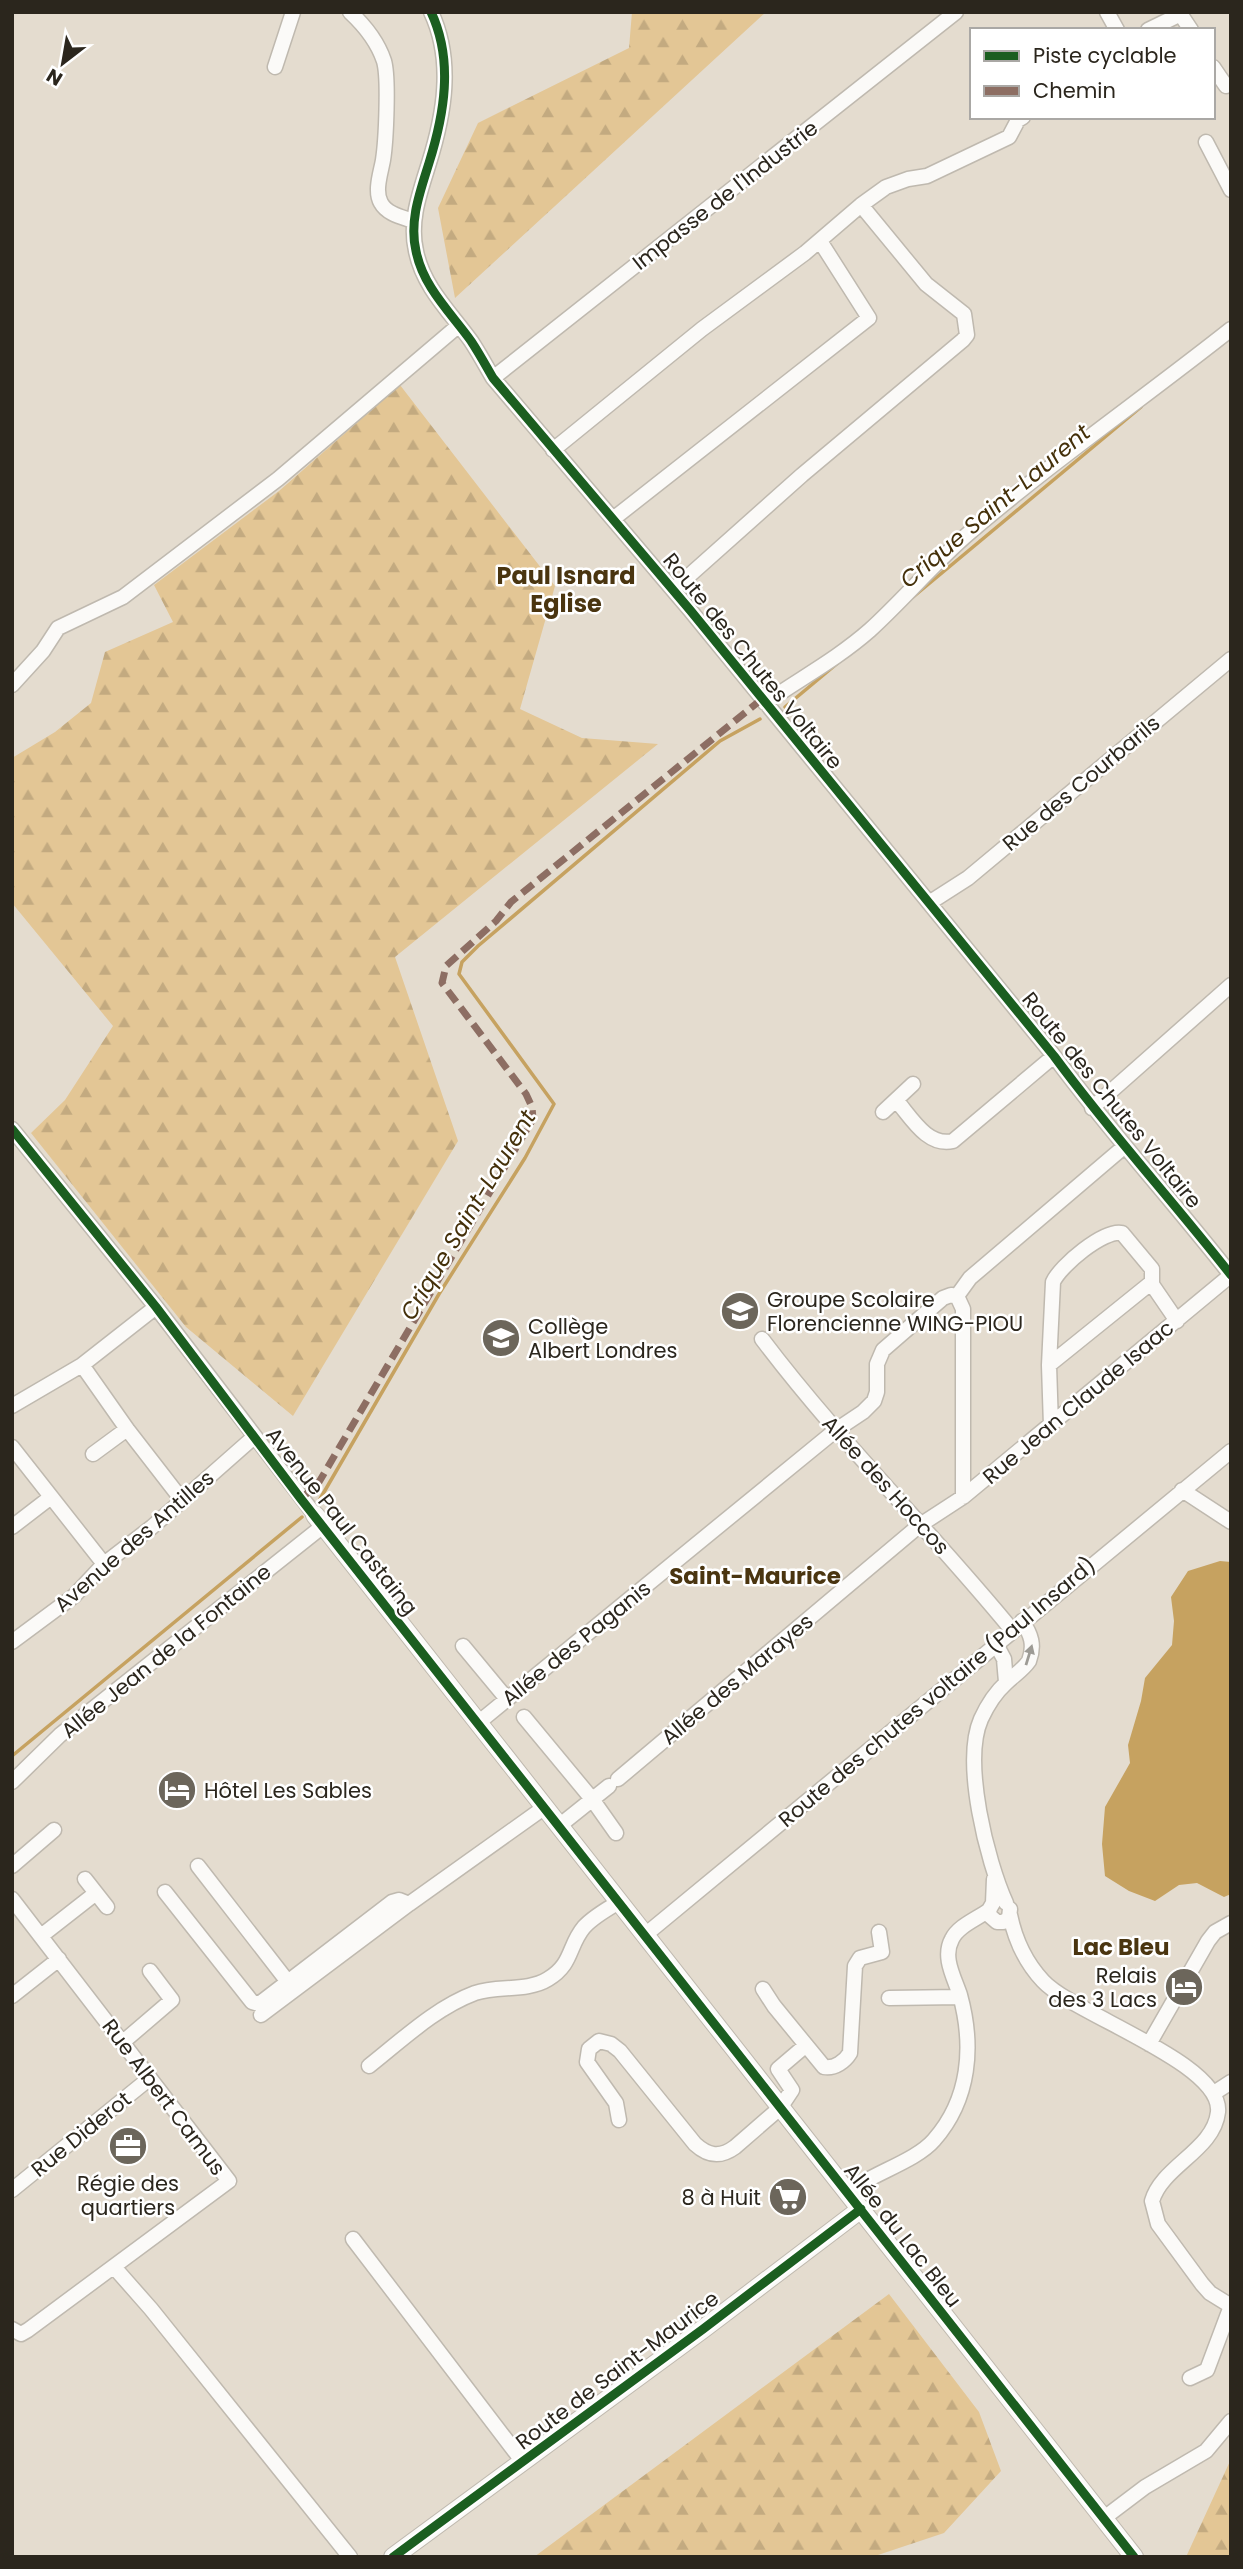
<svg xmlns="http://www.w3.org/2000/svg" width="1243" height="2569" font-family="Poppins,sans-serif">
<style>
.forest{fill:url(#forest-firs)}
.water{fill:#c6a260}
.lines{fill:none;stroke-linecap:round;stroke-linejoin:round}
.stream{stroke:#c6a260;stroke-width:3.5}
.minor-casing{stroke:#bfb9af;stroke-width:17}
.tertiary-casing{stroke:#bfb9af;stroke-width:20}
.minor{stroke:#fbfaf8;stroke-width:14}
.tertiary{stroke:#fbfaf8;stroke-width:18}
.quiet{stroke:#8d6e63;stroke-width:7;stroke-dasharray:14 7;stroke-linecap:butt}
.cycleway-casing{stroke:#fff;stroke-width:13}
.cycleway{stroke:#1b5e20;stroke-width:9}
.oneway{fill:#9d9b95}
.labels{text-anchor:middle;dominant-baseline:central;stroke-width:5;stroke-linejoin:round;paint-order:stroke}
.street-label{font-size:21px;fill:#2b261d;stroke:#fff}
.poi-label{font-size:21px;fill:#2b261d;stroke:#fff;text-anchor:start}
.water-label{font-size:23px;font-style:italic;fill:#44300a;stroke:#fff}
.neighbourhood-label{font-size:23px;font-weight:bold;fill:#4a3510;stroke:#fff}
.quarter-label{font-size:24px;font-weight:bold;fill:#4a3510;stroke:#fff}
</style>
<defs>
<pattern id="forest-firs" width="22" height="20" patternUnits="userSpaceOnUse" patternTransform="scale(1.75)"><rect width="22" height="20" fill="#e3c695"/><path d="M5 1l3.5 6h-7zM16 11l3.5 6h-7z" fill="#c3aa80"/></pattern>
</defs>
<rect width="100%" height="100%" fill="#e4dccf"/>
<!-- forest -->
<path class="forest" d="M632,12H766L455,298L438,208L478,123L629,48Z
M400,385L555,586L520,709L582,738L658,744L395,957L458,1141L293,1416L186,1327L31,1133L65,1100L113,1026L12,903V758L55,732L91,703L105,652L173,622L154,585L279,491Z
M889,2294L979,2412L1001,2471L944,2533L872,2557H534Z
M1231,2459V2557H1186Z"/>
<!-- water -->
<path class="water" d="M1220,1561L1231,1562V1894L1224,1897L1197,1883L1179,1885L1155,1901L1129,1891L1105,1876L1102,1844L1105,1807L1130,1763L1128,1745L1141,1701L1145,1678L1172,1645L1174,1621L1171,1597L1188,1571Z"/>
<g class="lines">
<!-- stream -->
<path class="stream" d="M913,597L1141,407
M785,707L839,662
M320,1499L439,1294L525,1158L554,1104L459,974L462,962L478,946L720,741L760,719
M12,1756L302,1517"/>
<!-- minor casing -->
<g class="minor-casing">
<path id="minor" d="M350,12C364,25 378,43 384,61C389,78 386,141 383,160C381,172 374,191 381,203C387,214 402,217 413,221
M431,12C454,61 444,115 429,163C420,192 409,221 416,251C423,287 451,313 471,341C479,353 486,366 493,378L690,610L1054,1056C1109,1131 1173,1201 1231,1275
M1107,12L1117,30
M1179,12L1191,30
M1148,30L1181,14
M275,67L293,12
M1213,67L1226,86
M1206,142L1231,190
M493,378L956,12
M553,450L702,329L805,253L861,205
M613,519L869,318L820,241
M673,590L802,475L963,340L967,335L964,314L926,284L861,205L886,187L908,179L927,176L1009,137L1018,120L1023,117
M12,685L43,651L58,628L123,597L278,479L458,326
M765,703C801,678 837,659 870,630C904,599 934,563 969,533C1053,461 1144,398 1231,329
M929,903L968,878L1231,659
M896,1100C911,1117 927,1147 953,1141L1054,1056
M1092,1108L1231,985
M883,1112L913,1084
M12,1129L156,1307L315,1515
M1151,1283L1177,1321
M957,1296L970,1278L1125,1146
M957,1296L963,1309V1497
M762,1339C839,1441 931,1531 1012,1630
M82,1365L127,1429L182,1500
M1049,1365L1152,1282V1269L1122,1233C1104,1229 1060,1266 1053,1282L1049,1365L1051,1426
M12,1406L82,1365L156,1307
M12,1447L104,1564
M93,1454L127,1429
M1182,1490L1231,1522
M12,1527L51,1497
M12,1642L74,1596L104,1564L152,1527L254,1437
M996,1644L1004,1659L1006,1682
M463,1646L507,1699
M524,1717L592,1799L616,1833
M478,1723L836,1430L863,1412L874,1401L877,1392V1364L883,1350L943,1298L951,1295L957,1296
M618,1779L920,1525L963,1497L1231,1275
M12,1782L60,1735L323,1526
M559,1826L609,1786
M12,1866L54,1830
M198,1866L288,1982
M85,1879L107,1907
M994,1879L993,1903L989,1910L990,1916L997,1922H1003L1009,1918L1010,1909
M165,1892L252,2002L259,2004L392,1902L399,1900L409,1904
M12,1899L229,2181L28,2330L21,2334L12,2329
M1006,1903C987,1861 962,1762 981,1719C987,1706 996,1692 1006,1683C1014,1675 1022,1671 1029,1661C1035,1645 1031,1634 1022,1621
M1010,1915C1015,1939 1026,1963 1043,1981C1073,2014 1223,2063 1218,2112C1214,2150 1162,2166 1152,2201L1158,2224L1202,2284L1210,2293L1231,2306
M645,1935L1231,1451
M41,1936L96,1893
M763,1989L774,2006L824,2067C835,2069 845,2061 850,2053L855,1966L860,1958L882,1952L879,1932
M12,1996L59,1959
M889,1998L960,1997
M261,2015L409,1904L545,1807
M123,2042L172,2000L150,1971
M1149,2044L1208,1941L1215,1932L1231,1923
M369,2066C402,2040 435,2008 475,1993C498,1985 527,1992 548,1979C573,1964 568,1946 584,1927C593,1917 607,1909 619,1902
M1214,2093L1231,2082
M619,2120L616,2103L587,2062L589,2049L599,2041L611,2044L620,2051L695,2144C708,2156 720,2158 735,2147L780,2108L792,2090L778,2069L805,2046
M12,2190L150,2078
M848,2192C873,2173 916,2161 934,2140C970,2099 974,2046 960,1995C954,1977 942,1957 952,1939C958,1926 977,1919 989,1910
M353,2239L523,2462
M114,2267L151,2309L350,2557
M1190,2378L1207,2370L1231,2306
M1104,2518L1145,2487L1206,2451L1231,2421"/>
</g>
<!-- tertiary casing -->
<g class="tertiary-casing">
<path id="tertiary" d="M315,1515L1134,2557
M393,2557L703,2329L861,2209"/>
</g>
<!-- minor -->
<use href="#minor" class="minor"/>
<!-- tertiary -->
<use href="#tertiary" class="tertiary"/>
<!-- quiet -->
<path class="quiet" d="M301,1499L319,1482L533,1119L532,1107L526,1094L442,983L446,966L496,921L511,902L762,699"/>
<!-- cycleway casing -->
<g class="cycleway-casing">
<path id="cycleway" d="M431,12C454,61 444,115 429,163C420,192 409,221 416,251C423,287 451,313 471,341C479,353 486,366 493,378L690,610L1054,1056C1109,1131 1173,1201 1231,1275
M12,1129L156,1307L301,1499L1134,2557
M393,2557L703,2329L861,2209"/>
</g>
<!-- cycleway -->
<use href="#cycleway" class="cycleway"/>
</g>
<!-- one-way arrows -->
<defs><path id="oneway-solid" d="M-6-.8H1V-3.2L6.5 0L1 3.2V.8H-6Z" transform="scale(1.75)"/></defs>
<use class="oneway" href="#oneway-solid" transform="translate(1029 1655) rotate(-73)"/>
<!-- icons -->
<defs>
<g id="school-disc" transform="scale(2.0125)"><circle r="9.5" fill="#6c665b" stroke="#fff"/><path d="M0-5L7-2L0 1L-7-2ZM-4 1L0 2.5L4 1V4Q0 6-4 4Z" fill="#fff"/></g>
<g id="hotel-disc" transform="scale(2.0125)"><circle r="9.5" fill="#6c665b" stroke="#fff"/><path d="M-6-4.5h1.5V1H6V5H4.5V3h-9V5H-6ZM-4 0a1.8 1.8 0 1 1 3.6 0ZM.5 0V-2.5h3Q6-2.5 6 0Z" fill="#fff"/></g>
<g id="office-disc" transform="scale(2.0125)"><circle r="9.5" fill="#6c665b" stroke="#fff"/><path d="M-6-3h4V-5.5h4V-3h4V5H-6ZM-1-4.5V-3h2v-1.5ZM-6 0V1H6V0Z" fill="#fff"/></g>
<g id="supermarket-disc" transform="scale(2.0125)"><circle r="9.5" fill="#6c665b" stroke="#fff"/><path d="M-6-5.5h2.5l.6 2H6L4.5 2H-2.5L-4.4-4H-6ZM-1.5 3.2a1.3 1.3 0 1 0 .1 0ZM3 3.2a1.3 1.3 0 1 0 .1 0Z" fill="#fff"/></g>
</defs>
<g fill-rule="evenodd">
<use href="#school-disc" x="740" y="1311"/>
<use href="#school-disc" x="501" y="1338"/>
<use href="#hotel-disc" x="177" y="1790"/>
<use href="#hotel-disc" x="1184" y="1987"/>
<use href="#office-disc" x="128" y="2146"/>
<use href="#supermarket-disc" x="788" y="2197"/>
</g>
<g class="labels">
<!-- street labels -->
<g class="street-label">
<text transform="translate(725 195) rotate(-38)">Impasse de l'Industrie</text>
<text transform="translate(753 661) rotate(51)">Route des Chutes Voltaire</text>
<text transform="translate(1081 783) rotate(-40)">Rue des Courbarils</text>
<text transform="translate(1112 1100) rotate(51)">Route des Chutes Voltaire</text>
<text transform="translate(1078 1402) rotate(-40)">Rue Jean Claude Isaac</text>
<text transform="translate(886 1485) rotate(48)">Allée des Hoccos</text>
<text transform="translate(342 1521) rotate(52)">Avenue Paul Castaing</text>
<text transform="translate(134 1541) rotate(-41)">Avenue des Antilles</text>
<text transform="translate(576 1643) rotate(-39)">Allée des Paganis</text>
<text transform="translate(166 1651) rotate(-39)">Allée Jean de la Fontaine</text>
<text transform="translate(737 1679) rotate(-40)">Allée des Marayes</text>
<text transform="translate(937 1692) rotate(-40)">Route des chutes voltaire (Paul Insard)</text>
<text transform="translate(164 2097) rotate(53)">Rue Albert Camus</text>
<text transform="translate(81 2134) rotate(-39)">Rue Diderot</text>
<text transform="translate(903 2235) rotate(52)">Allée du Lac Bleu</text>
<text transform="translate(617 2370) rotate(-37)">Route de Saint-Maurice</text>
</g>
<!-- poi labels -->
<g class="poi-label">
<text x="767" y="1299">Groupe Scolaire<tspan x="767" dy="24">Florencienne WING-PIOU</tspan></text>
<text x="528" y="1326">Collège<tspan x="528" dy="24">Albert Londres</tspan></text>
<text x="204" y="1790">Hôtel Les Sables</text>
<text x="1157" y="1975" text-anchor="end">Relais<tspan x="1157" dy="24">des 3 Lacs</tspan></text>
<text x="128" y="2183" text-anchor="middle">Régie des<tspan x="128" dy="24">quartiers</tspan></text>
<text x="761" y="2197" text-anchor="end">8 à Huit</text>
</g>
<!-- water labels -->
<g class="water-label">
<text transform="translate(995 506) rotate(-40)">Crique Saint-Laurent</text>
<text transform="translate(468 1215) rotate(-59)">Crique Saint-Laurent</text>
</g>
<!-- neighbourhood labels -->
<g class="neighbourhood-label">
<text x="755" y="1576">Saint-Maurice</text>
<text x="1121" y="1947">Lac Bleu</text>
</g>
<!-- quarter labels -->
<g class="quarter-label">
<text x="566" y="575">Paul Isnard<tspan x="566" dy="28">Eglise</tspan></text>
</g>
</g>
<!-- border -->
<rect width="1243" height="2569" fill="none" stroke="#2b261d" stroke-width="28"/>
<!-- legend -->
<rect x="970" y="28" width="245" height="91" fill="#ffffff" stroke="#aaa8a5" stroke-width="2"/>
<rect x="984" y="51" width="35" height="10" fill="#1b5e20" stroke="#aaa8a5" stroke-width="2"/>
<text x="1033" y="63" font-size="21" fill="#2b261d">Piste cyclable</text>
<rect x="984" y="86" width="35" height="10" fill="#8d6e63" stroke="#aaa8a5" stroke-width="2"/>
<text x="1033" y="98" font-size="21" fill="#2b261d">Chemin</text>
<!-- north arrow -->
<g transform="translate(63 63) rotate(211)" stroke="#ffffff" stroke-width="5" paint-order="stroke">
<path d="M0-5L12 26L0 18L-12 26Z" fill="#2b261d"/>
<text y="-10" font-size="19" font-weight="bold" text-anchor="middle" fill="#2b261d">N</text>
</g>
</svg>
